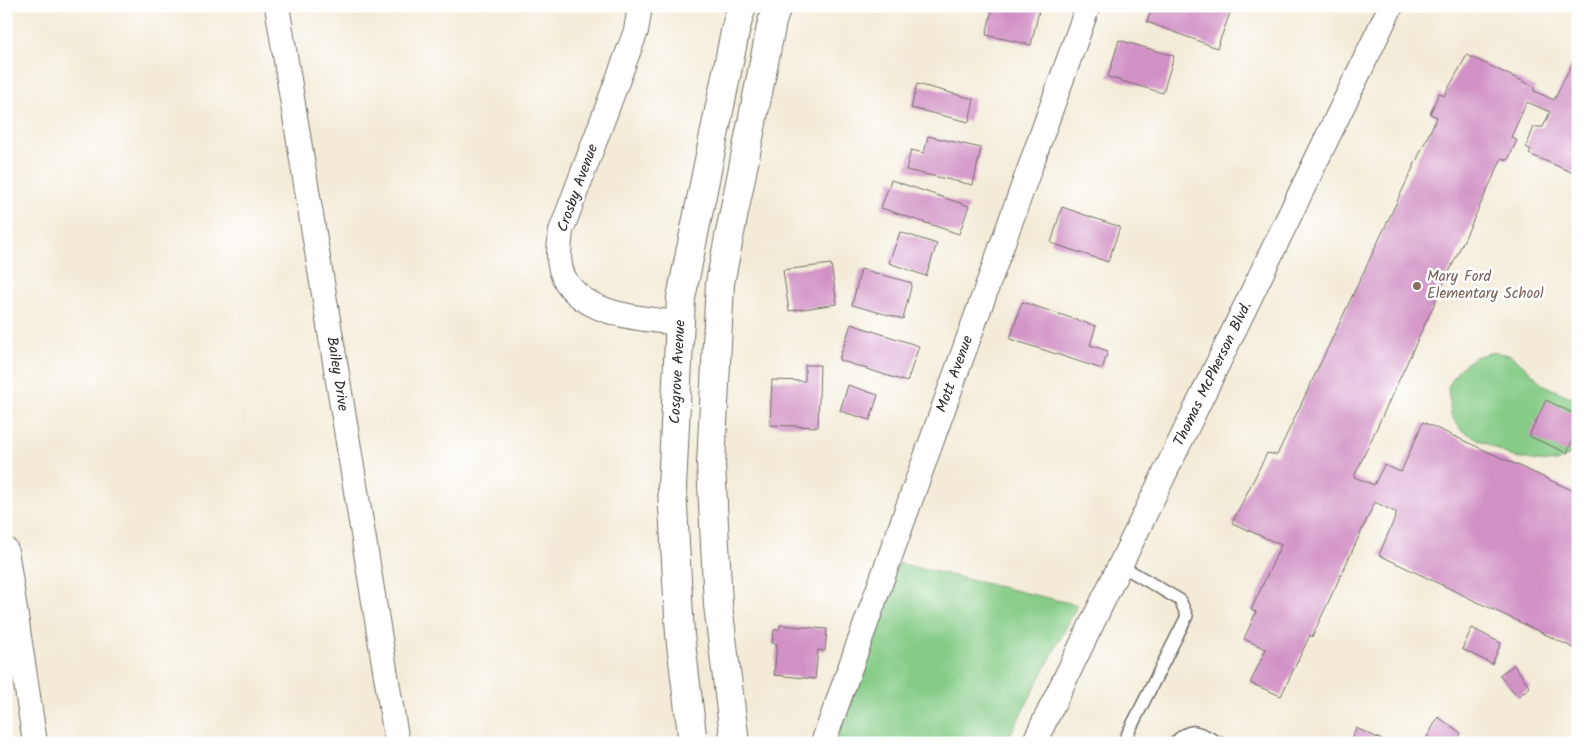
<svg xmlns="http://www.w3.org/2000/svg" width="1584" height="749" font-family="Kalam,sans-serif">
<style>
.green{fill:#86cc87;stroke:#587c59}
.building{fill:#d191c5}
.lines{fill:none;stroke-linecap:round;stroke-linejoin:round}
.lane-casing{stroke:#716e67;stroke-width:14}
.street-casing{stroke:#716e67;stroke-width:26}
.primary-casing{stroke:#716e67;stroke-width:30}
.lane{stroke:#fff;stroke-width:11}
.street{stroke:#fff;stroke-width:24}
.primary{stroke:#fff;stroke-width:28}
.education-dot{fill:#8d6e63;stroke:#fff;stroke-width:2}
.labels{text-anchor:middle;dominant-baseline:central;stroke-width:5;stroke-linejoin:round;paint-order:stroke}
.street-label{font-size:15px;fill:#2b2b2b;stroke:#fff}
.education-label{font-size:15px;fill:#785e54;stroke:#fff;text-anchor:start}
</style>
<rect width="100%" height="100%" fill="#fff"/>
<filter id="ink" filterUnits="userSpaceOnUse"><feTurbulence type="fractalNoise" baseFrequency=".02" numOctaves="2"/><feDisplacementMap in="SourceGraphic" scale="10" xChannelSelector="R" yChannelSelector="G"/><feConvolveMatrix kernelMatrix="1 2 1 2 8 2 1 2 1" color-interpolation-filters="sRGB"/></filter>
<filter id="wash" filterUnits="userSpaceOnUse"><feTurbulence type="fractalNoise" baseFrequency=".0096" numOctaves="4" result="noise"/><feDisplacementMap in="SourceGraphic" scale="20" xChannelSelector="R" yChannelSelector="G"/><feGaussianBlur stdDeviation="1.12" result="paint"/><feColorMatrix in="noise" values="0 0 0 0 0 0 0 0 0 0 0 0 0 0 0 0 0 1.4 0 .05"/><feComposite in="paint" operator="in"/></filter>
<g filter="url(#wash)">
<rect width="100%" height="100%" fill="#f3ebd7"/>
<!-- green -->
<path class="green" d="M1493,352L1510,355L1530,371L1543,385L1578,400V451L1556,462L1538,461L1510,456L1461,430L1451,415L1448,387L1459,369L1475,357Z
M898,563L1078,605L1006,743H836Z"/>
<g id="blocks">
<!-- building -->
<path class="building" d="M993,6H1040L1031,45L986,35Z
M1153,6H1226L1224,11L1230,13L1217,48L1147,22Z
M1119,40L1174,56L1163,93L1108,77Z
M1578,52L1576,174L1529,154L1531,150L1526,147L1534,127H1543L1550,112L1527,102L1511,137L1517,140L1508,160L1502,158L1354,477L1374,485L1384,465L1401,472L1423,422L1578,493V650L1379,555L1397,513L1375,502L1312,637L1310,635L1281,696L1250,683L1266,649L1244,639L1256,612L1251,610L1281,545L1232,523L1267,453L1277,455L1437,117L1430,114L1439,93L1444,96L1467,55L1535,87L1534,91L1554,100Z
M917,84L974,99L969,122L911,108Z
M928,136L981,148L973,185L906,170L911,150L924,153Z
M891,180L969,206L959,234L881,208Z
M1062,207L1120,227L1108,262L1051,243Z
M900,232L937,244L926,276L889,263Z
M831,264L837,304L789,311L783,270Z
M861,269L912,283L903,319L852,305Z
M1022,302L1096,326L1090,345L1108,351L1102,369L1010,339Z
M851,324L919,346L907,382L839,360Z
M805,365H820L818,427L770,425L772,380L805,381Z
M848,385L878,395L870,420L840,411Z
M1546,400L1578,416V426L1567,453L1529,436Z
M780,625L827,629L825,651L818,650L815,679L774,675L777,644L772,643L774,630L779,629Z
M1472,628L1501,643L1492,664L1462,649Z
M1514,665L1530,687L1518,697L1499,675Z
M1438,717L1461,733L1456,743H1424Z
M1356,728L1389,743H1350Z"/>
</g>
</g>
<g filter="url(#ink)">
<use href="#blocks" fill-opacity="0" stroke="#716e67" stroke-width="1"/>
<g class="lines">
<!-- lane casing -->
<g class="lane-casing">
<path id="lane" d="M1120,565L1180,600L1187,616L1123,743
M1175,743C1192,723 1200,734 1220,743"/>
</g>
<!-- street casing -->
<g class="street-casing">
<path id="street" d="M277,6L397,743
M640,6L636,31L561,231C560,244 557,257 561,270C575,315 641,319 680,323
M6,550L35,743
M823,743L1088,6
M1034,743L1391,6"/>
</g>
<!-- primary casing -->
<g class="primary-casing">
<path id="primary" d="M693,743L680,635L672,488L681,298L736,27L742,6
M735,743L718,605L711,464L720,283L772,22L777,6"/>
</g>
<!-- lane -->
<use href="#lane" class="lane"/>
<!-- street -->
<use href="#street" class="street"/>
<!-- primary -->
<use href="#primary" class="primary"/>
</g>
</g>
<!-- markers -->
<circle class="education-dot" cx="1417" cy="286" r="5"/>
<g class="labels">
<!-- street labels -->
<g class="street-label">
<text transform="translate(578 188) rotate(-70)">Crosby Avenue</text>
<text transform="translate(678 372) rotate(-87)">Cosgrove Avenue</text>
<text transform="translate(337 374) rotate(81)">Bailey Drive</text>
<text transform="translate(955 374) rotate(-70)">Mott Avenue</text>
<text transform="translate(1213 374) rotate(-64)">Thomas McPherson Blvd.</text>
</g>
<!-- education labels -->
<g class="education-label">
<text x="1427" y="277">Mary Ford<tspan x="1427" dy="17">Elementary School</tspan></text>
</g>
</g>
<!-- margin -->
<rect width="1584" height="749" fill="none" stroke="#fff" stroke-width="25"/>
</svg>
